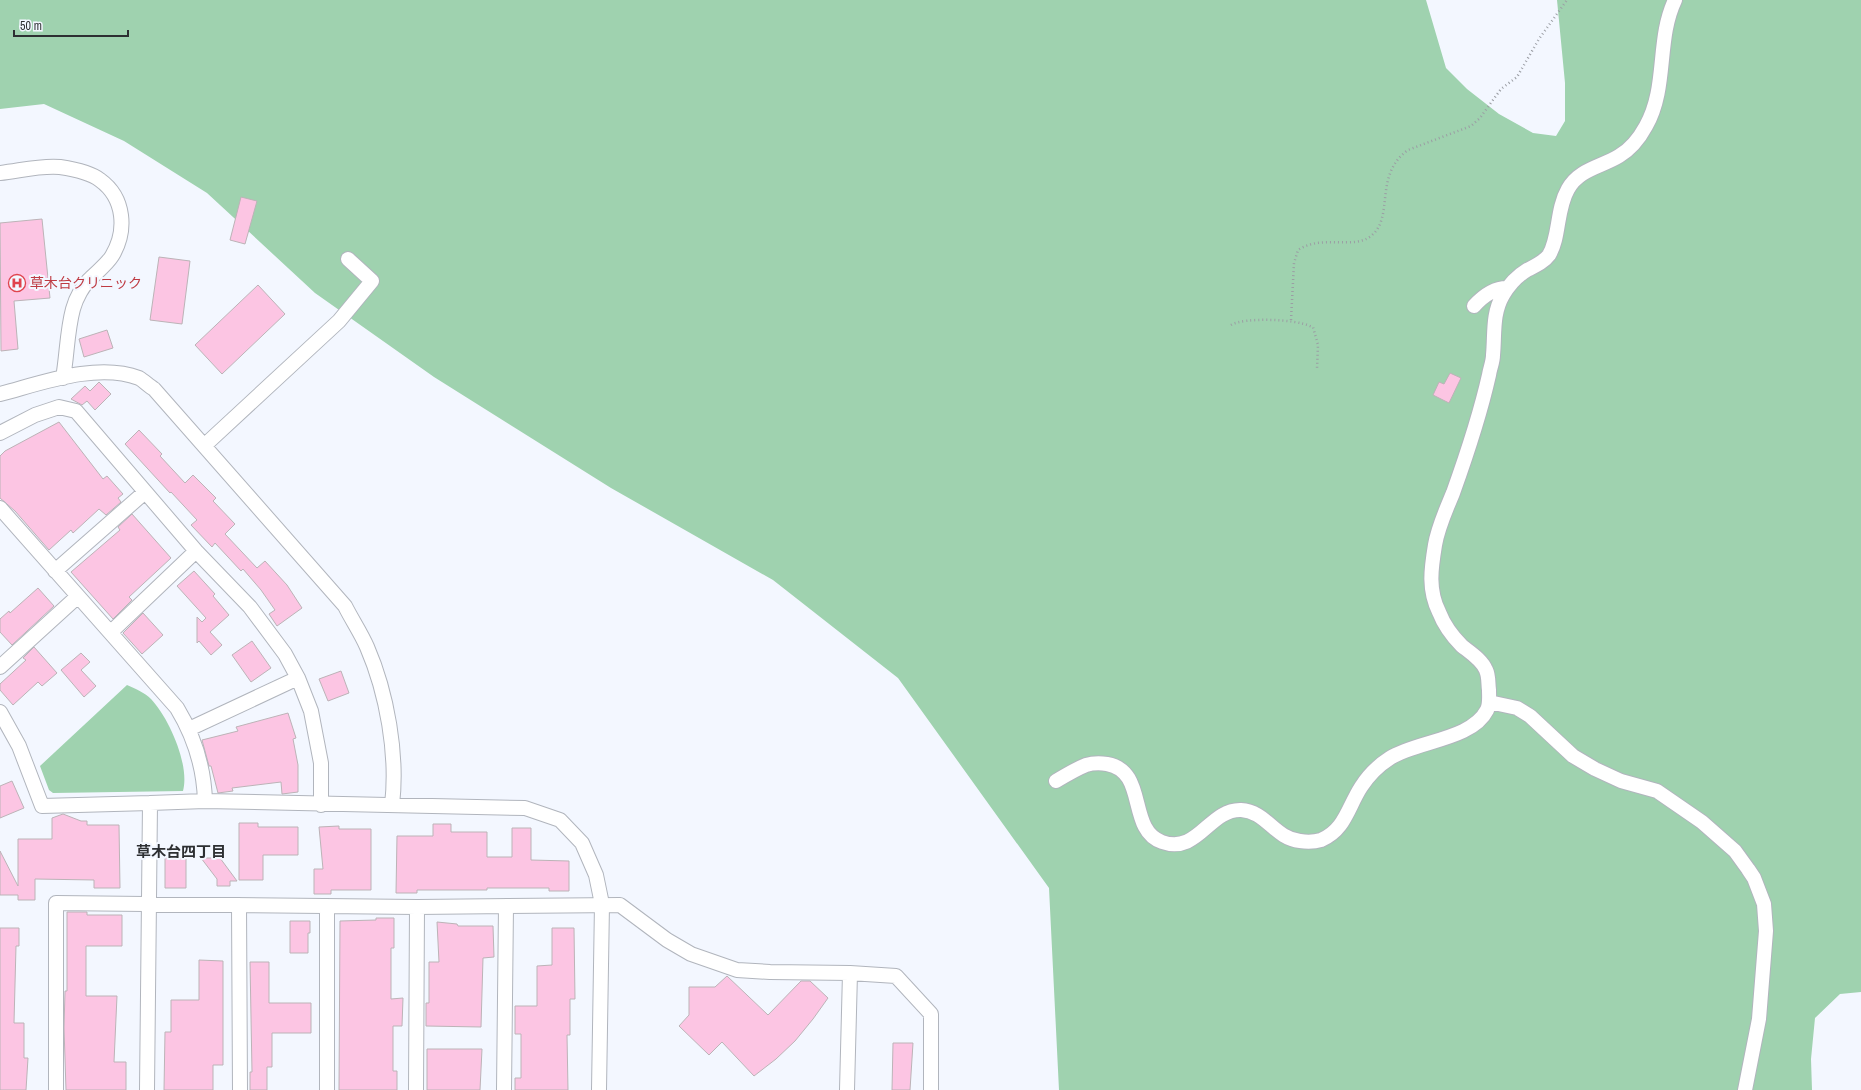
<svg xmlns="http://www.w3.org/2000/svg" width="1861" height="1090" font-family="'Archivo Narrow','Noto Sans JP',sans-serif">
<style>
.green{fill:#9fd2af}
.building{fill:#fcc5e3;stroke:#bcb3b7}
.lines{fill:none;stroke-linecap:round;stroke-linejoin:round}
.minor-casing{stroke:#b1b5bd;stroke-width:16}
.path{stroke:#9b9ea4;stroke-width:2.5;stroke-dasharray:1 3;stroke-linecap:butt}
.minor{stroke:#fff;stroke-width:14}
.labels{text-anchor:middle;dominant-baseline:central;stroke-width:4;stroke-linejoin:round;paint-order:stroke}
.health-label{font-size:14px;fill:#be3a42;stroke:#f3f7ff;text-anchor:start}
.neighbourhood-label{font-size:15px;font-weight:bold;fill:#2d2f32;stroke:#f3f7ff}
</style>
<rect width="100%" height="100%" fill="#f3f7ff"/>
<!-- green -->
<path class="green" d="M0,0H1426L1446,68L1467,89L1499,114L1533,133L1556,136L1565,121V83L1557,0H1861V992L1840,994L1815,1018L1811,1059L1812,1090H1059L1049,888L898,678L773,580L611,488L434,377L315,293L207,193L124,141L44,104L0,109Z
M127,685C136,689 145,693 151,699C169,718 190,765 183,791L53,793L49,790L40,766Z"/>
<!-- building -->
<path class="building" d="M241,197L257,201L245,244L230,240Z
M42,219L50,298L14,301L18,349L1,351L0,223Z
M159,257L190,261L182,324L150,320Z
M258,285L285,314L222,374L195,345Z
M107,330L113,348L84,357L79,339Z
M1450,373L1461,378L1449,403L1433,395L1439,382L1444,384Z
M99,382L111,394L95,410L87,401L82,405L71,399L85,386L90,391Z
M59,422L103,479L107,476L123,494L118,498L121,502L106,515L99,509L73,533L71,530L49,550L15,511L0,498V456L5,451Z
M139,430L162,454L160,456L185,483L193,475L216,498L213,501L235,524L225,534L257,568L265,561L287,585L302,608L277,626L269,614L275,610L261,590L243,569L241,571L215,543L212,547L191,525L197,520L171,492L170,493L125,444Z
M132,514L171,558L129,597L132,600L113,619L71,572L120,530L118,527Z
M194,571L215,594L213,596L229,615L210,632L222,645L211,655L199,641L197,643V617L202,622L206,618L177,586Z
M38,588L54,606L12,645L0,632V619L9,611L10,613Z
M143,613L163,635L142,654L123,633Z
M252,641L271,668L251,682L232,655Z
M34,647L57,673L42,686L38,682L13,705L0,690V684L26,660L23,658Z
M81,653L90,662L81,670L96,686L84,697L61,670Z
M341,671L349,693L328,701L319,679Z
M288,713L296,738L293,739L298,765V792L282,794L281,782L232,788L233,791L218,793L211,766H209L202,740L238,731L236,727Z
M12,781L24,808L0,818V786Z
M63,814L81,821H87V825H119L120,888H94V880L35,879V900H18V895H0V851L18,886V839H52V818Z
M239,823H258V827H298V855H263V880H239Z
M433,824H451V832H487V857H512V828H531V860L569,861V891H549V888H487V890H417V893H396L397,836H433Z
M339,826V829H371V890H331V894H314V869H323L319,827Z
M165,858H186V888H165Z
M201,858H220L237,881H230V886H217V879Z
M67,912H87V915H122V946H86V996H117L114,1062H126V1090H66L64,1028L65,991H67Z
M376,918H394V948H391V999L403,998L402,1026H393V1071H397V1090H339L340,921L376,920Z
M290,921H310V933H308V953H290Z
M437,922L457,924L458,926H493L494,957L483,958L481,1027L426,1026V1003H429V962H439Z
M0,928H19V946H16L14,1023H24V1058H28L26,1090H0Z
M552,928H574L575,999H570V1035H567L568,1090H515V1078H521V1034H515V1006H537V966L552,965Z
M199,960L223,961V1065H213V1090H164L165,1032H171V1000H199Z
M250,962H269V1003H311V1033H272V1067H267V1090H250V1072H252Z
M727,976L768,1015L801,981H810L828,998L813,1019L795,1041L776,1059L754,1076L722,1042L709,1055L679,1026L689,1015V987H715Z
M893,1043H913L910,1090H892Z
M427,1049H482L480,1090H427Z"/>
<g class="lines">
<!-- minor casing -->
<g class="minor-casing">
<path id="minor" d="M0,173C19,171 41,165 60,167C73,169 90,172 100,180C125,198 127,231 112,256C107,264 98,271 91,278C83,285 76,298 73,309C67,331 67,356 63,378
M1474,306C1483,296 1493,288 1507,288
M0,394C42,383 97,362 139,378C144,381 149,386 154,389L345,606C352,620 361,633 367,647C387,693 398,755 392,805
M0,433L35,415L59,407L76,411L196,551L250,607L285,654L298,678L311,711L321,763V805
M205,445L339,321L372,281L348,259
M0,508L177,708C194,736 204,768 205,801
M55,571L145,492
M111,632L196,551
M0,667L77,597
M1489,702L1517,708L1530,716L1573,756L1595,769L1621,781L1657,791L1702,822L1735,851L1748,869L1754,878L1764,904L1766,931L1759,1019L1745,1090
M0,712L19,746L42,806L150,803
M189,729L298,678
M1056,781C1066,775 1076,769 1086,765C1093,763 1100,763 1107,764C1148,771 1127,830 1162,842C1198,855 1209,809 1241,810C1266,811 1274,838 1300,841C1307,842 1314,842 1321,840C1345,830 1348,807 1361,787C1368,776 1379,765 1390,758C1416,741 1472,740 1487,710C1490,704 1489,697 1489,690C1488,683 1489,676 1486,670C1482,660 1471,653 1462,646C1452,636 1444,625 1439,612C1428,590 1431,569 1435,545C1438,527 1446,510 1453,493C1467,454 1480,415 1489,375C1490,368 1493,362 1493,355C1495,334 1492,314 1503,295C1509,285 1517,276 1527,270C1535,266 1544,262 1549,255C1560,237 1556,210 1568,189C1579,169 1601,167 1619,156C1631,149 1639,139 1646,126C1668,87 1656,40 1675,0
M239,905L240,1090
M56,1090V903L417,907L620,905L667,940L691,954L737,970L770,972L850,973L896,976L931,1014V1090
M147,1090L150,803L205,801L525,808L560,820L582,843L596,875L602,904L599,1090
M327,1090V906
M416,1090L417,907
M504,1090L506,906
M847,1090L850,973"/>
</g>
<!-- path -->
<path class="path" d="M1291,320L1294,263L1298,250C1322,234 1353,250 1371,236C1395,217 1373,175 1408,150L1471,126L1480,118L1501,89L1517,77L1539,39L1567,0
M1231,325C1244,317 1295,319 1310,326L1313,327L1318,345L1317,369"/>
<!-- minor -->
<use href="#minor" class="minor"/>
</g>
<!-- icons -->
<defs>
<g id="hospital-ring" transform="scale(0.9)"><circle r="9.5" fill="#f3f7ff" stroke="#e0444e" stroke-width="1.5"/><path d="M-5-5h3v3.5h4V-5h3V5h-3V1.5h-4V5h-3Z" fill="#e0444e"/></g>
</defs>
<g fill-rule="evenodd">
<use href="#hospital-ring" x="17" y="283"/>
</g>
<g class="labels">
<!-- health labels -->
<g class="health-label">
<text x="30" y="283">草木台クリニック</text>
</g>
<!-- neighbourhood labels -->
<g class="neighbourhood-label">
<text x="181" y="851">草木台四丁目</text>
</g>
</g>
<!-- scale -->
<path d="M14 30v6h114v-6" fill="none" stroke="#2d2f32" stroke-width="2"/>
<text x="20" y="30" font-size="12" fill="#2d2f32" stroke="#f3f7ff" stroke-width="3" paint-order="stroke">50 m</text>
</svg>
